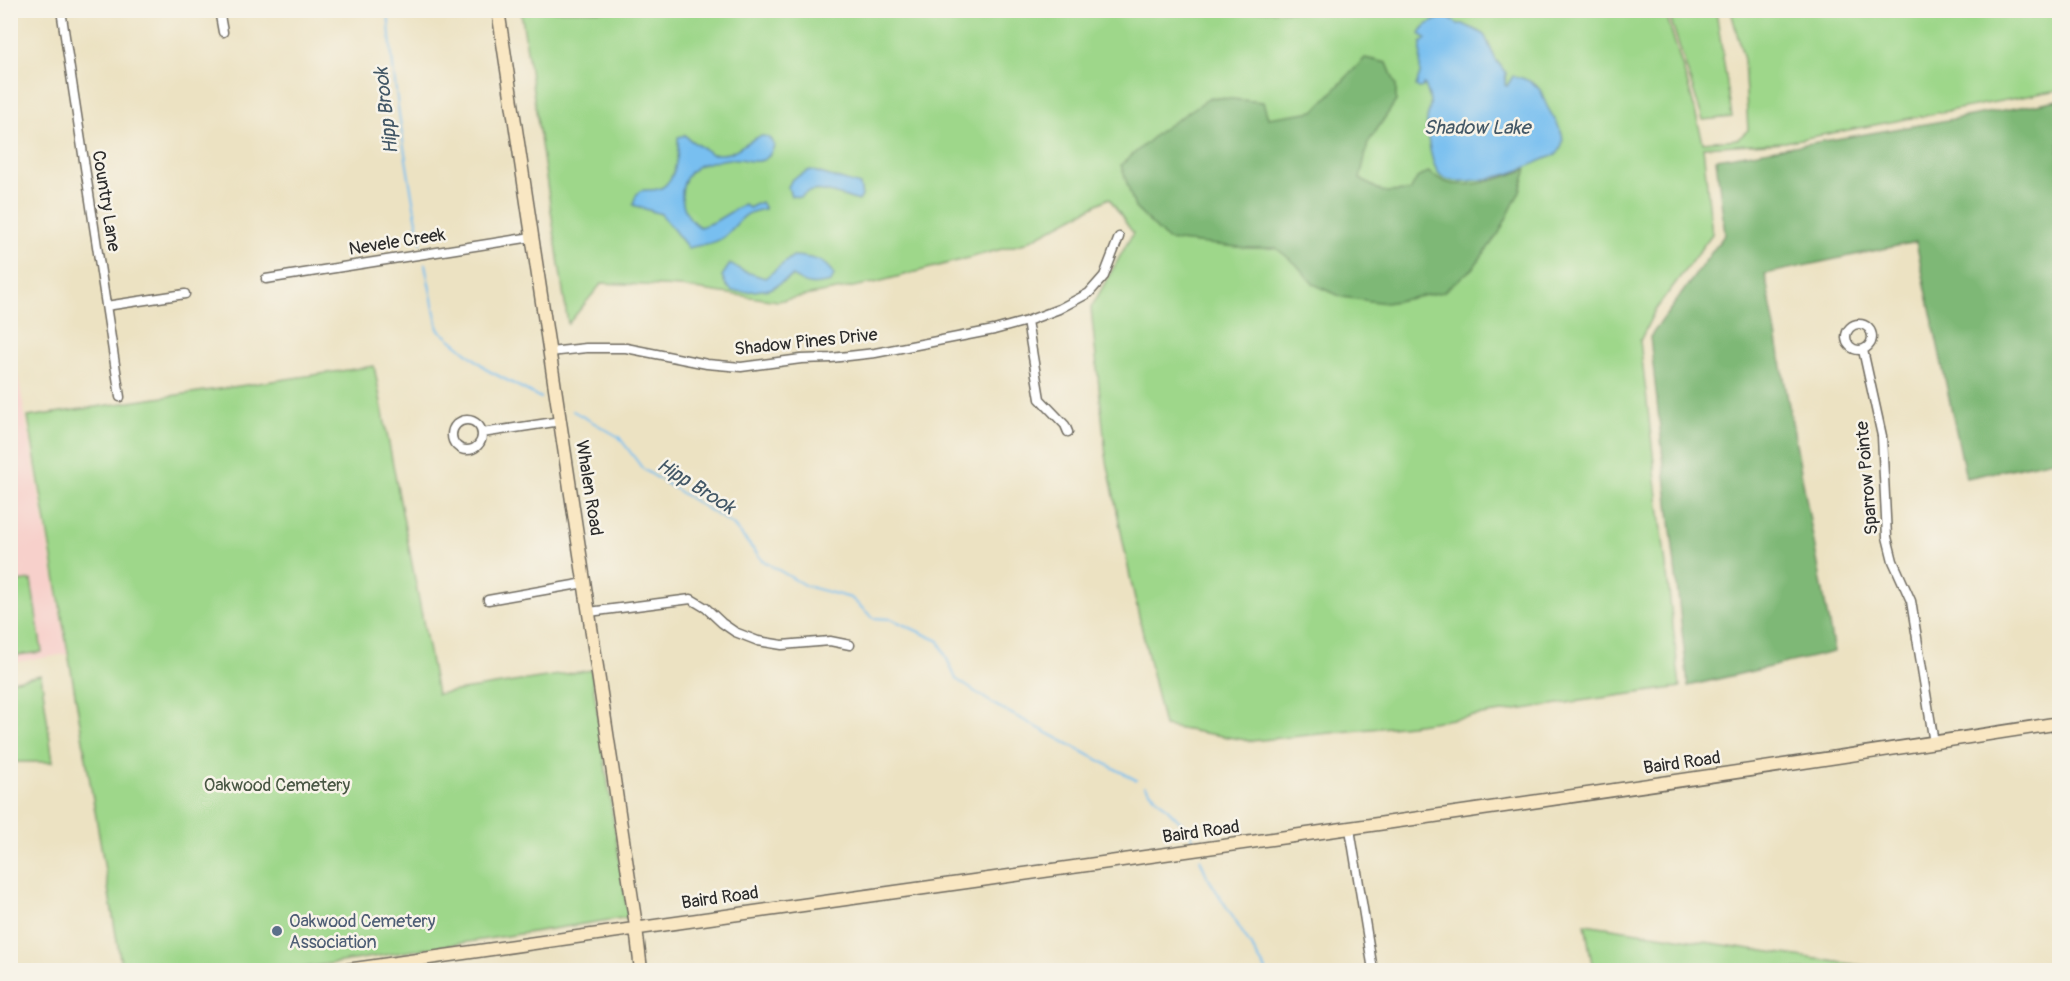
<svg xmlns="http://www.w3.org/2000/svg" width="2070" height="981" font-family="Pangolin,sans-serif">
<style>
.built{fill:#f7d0cb}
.green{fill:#9ed78a;stroke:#64815a;stroke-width:1.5}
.forest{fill:#7eb876;stroke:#547250;stroke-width:1.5}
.water{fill:#78bff0;stroke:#52758e;stroke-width:1.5}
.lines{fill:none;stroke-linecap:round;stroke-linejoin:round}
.stream{stroke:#78bff0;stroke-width:2}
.street-casing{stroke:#6f6b60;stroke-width:11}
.secondary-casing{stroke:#6f6b60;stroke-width:15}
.street{stroke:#fff;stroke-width:8}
.secondary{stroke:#f9e7c3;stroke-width:12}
.service-dot{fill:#5c6f8a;stroke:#f7f3e8;stroke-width:2}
.labels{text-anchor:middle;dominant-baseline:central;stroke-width:5;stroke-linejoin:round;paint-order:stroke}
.street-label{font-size:18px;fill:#2b2b2b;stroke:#f7f3e8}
.park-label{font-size:18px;fill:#485643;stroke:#f7f3e8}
.service-label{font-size:18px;fill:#4e5e75;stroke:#f7f3e8;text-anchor:start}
.water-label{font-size:20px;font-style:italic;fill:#425766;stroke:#f7f3e8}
</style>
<rect width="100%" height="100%" fill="#f7f3e8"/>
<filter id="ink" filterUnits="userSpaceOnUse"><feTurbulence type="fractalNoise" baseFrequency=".0167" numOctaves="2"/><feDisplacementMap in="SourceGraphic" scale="12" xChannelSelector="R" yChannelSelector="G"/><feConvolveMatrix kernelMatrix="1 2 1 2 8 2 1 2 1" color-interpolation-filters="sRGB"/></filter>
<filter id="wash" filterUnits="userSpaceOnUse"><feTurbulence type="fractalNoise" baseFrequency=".008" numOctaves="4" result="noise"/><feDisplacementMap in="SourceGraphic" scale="24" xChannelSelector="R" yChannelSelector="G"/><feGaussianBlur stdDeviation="1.35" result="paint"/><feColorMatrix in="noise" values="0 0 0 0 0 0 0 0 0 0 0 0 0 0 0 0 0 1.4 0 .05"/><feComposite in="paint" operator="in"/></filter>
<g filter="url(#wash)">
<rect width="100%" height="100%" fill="#ece2c2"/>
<!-- built -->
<path class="built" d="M10,330L67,654L11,663H10Z"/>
<!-- green -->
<path class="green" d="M521,11H1665L1689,88L1703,142L1738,139L1748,130L1744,60L1731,11H2059V90L1785,142L1703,147L1712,234L1654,312L1640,341L1680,687L1410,725L1251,741L1164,726L1130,577L1106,456L1091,308L1133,233L1109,198L1025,243L874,283L778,301L681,287L602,283L568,324Z
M1668,11H1716L1732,117L1703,120Z
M374,366L437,694L591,670L628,917L290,970H122L28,417Z
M31,580L42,652L11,656V583Z
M41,675L53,762H11V681Z
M1585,924L1890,970H1593Z"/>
<!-- forest -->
<path class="forest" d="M1365,58L1387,63L1396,85V101L1368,143L1360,179L1383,192L1410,191L1417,178L1428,172C1435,176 1442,181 1449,183C1472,189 1505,177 1527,169L1520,191L1499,233L1473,268L1443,292L1386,303L1342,297L1313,284L1296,264L1276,248H1247L1168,240L1135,208L1121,165L1160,131L1211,97L1263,102L1268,118L1314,111Z
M2059,100V459L1966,478L1916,242L1765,274L1834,652L1688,686L1650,337L1725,234L1716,159L1931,123Z"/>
<!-- water -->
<path class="water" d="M1441,18H1448L1458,24H1463L1484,34L1496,60L1506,73L1505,85L1507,86L1513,76C1519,77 1526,79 1531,82C1542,88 1542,95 1546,104C1553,120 1573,138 1556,155C1543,159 1530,166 1517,171C1502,177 1459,186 1444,178C1434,172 1431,155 1429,144C1428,137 1426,129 1427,121C1427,115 1430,109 1430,103C1430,97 1427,90 1425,85L1423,84V87L1419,88L1416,86L1420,74L1421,43L1426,39L1420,34C1423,25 1433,21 1441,18Z
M685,135C692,144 703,146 711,154C718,154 724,155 731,152C744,148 766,122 774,146C771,152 769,158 763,160C755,163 747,160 740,159C730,158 713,161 703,164C675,174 676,213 700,227L714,222L744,204L749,208L761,202L765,209C741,212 740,223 725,236C716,244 699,245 688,248L661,214L633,205C638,183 645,193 658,189C676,184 679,152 678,137Z
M810,170L860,185L862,196L859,201C842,197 814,182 801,197L791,196L788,187L792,179Z
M793,256C811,257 825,259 834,275L831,282C814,286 806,286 793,276L770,289L745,292L732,291L726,285L722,276L730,264L743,271L765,278Z"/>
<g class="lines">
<!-- stream -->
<path class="stream" d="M388,10C393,89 406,166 421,243
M425,264L438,329L489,371L541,398
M573,411L619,437L643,469L733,525L763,561L806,586L851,598L873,618L891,619L939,641L956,679L995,705L1136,780
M1145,786L1191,833L1193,840
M1200,859L1207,876L1266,970"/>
</g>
</g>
<g filter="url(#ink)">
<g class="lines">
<!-- street casing -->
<g class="street-casing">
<path id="street" d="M61,10L120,397
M219,10L223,32
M266,279L532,237
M106,306L185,294
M1027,321L1040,399L1065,425L1068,432
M1846 337a13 13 0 1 1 26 0a13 13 0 1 1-26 0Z
M1863,350L1882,436L1887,537L1893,561L1911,601L1934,743
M550,352L586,348H626L707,364L741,367L801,359L831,358L875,353L994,330L1027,321L1059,309L1089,293L1104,276L1119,237
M452 435a15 15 0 1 1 30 0a15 15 0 1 1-30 0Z
M482,433L561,421
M488,600L585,583
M589,612L691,599L706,608L722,623L735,632L758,641L782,645L830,641L850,645
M1350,829L1373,970"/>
</g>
<!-- secondary casing -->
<g class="secondary-casing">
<path id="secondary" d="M498,10L635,919L641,970
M347,970C917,887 1489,812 2060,723"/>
</g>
<!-- street -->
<use href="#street" class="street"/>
<!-- secondary -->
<use href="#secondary" class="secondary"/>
</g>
</g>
<!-- markers -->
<circle class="service-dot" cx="277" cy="931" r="6"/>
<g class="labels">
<!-- street labels -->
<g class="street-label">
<text transform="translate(106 201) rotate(81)">Country Lane</text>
<text transform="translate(397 242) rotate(-9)">Nevele Creek</text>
<text transform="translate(806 342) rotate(-6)">Shadow Pines Drive</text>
<text transform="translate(1867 478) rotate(-95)">Sparrow Pointe</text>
<text transform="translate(589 488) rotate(81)">Whalen Road</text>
<text transform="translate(1682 763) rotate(-8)">Baird Road</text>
<text transform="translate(1201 832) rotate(-8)">Baird Road</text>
<text transform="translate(720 898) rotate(-8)">Baird Road</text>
</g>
<!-- park labels -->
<g class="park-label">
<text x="277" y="785">Oakwood Cemetery</text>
</g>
<!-- service labels -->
<g class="service-label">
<text x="289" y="921">Oakwood Cemetery<tspan x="289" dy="21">Association</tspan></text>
</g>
<!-- water labels -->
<g class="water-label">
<text transform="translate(386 111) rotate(-97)">Hipp Brook</text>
<text x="1477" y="127">Shadow Lake</text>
<text transform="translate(696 486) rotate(32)">Hipp Brook</text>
</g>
</g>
<!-- margin -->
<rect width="2070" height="981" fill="none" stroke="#f7f3e8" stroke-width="36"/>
</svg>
